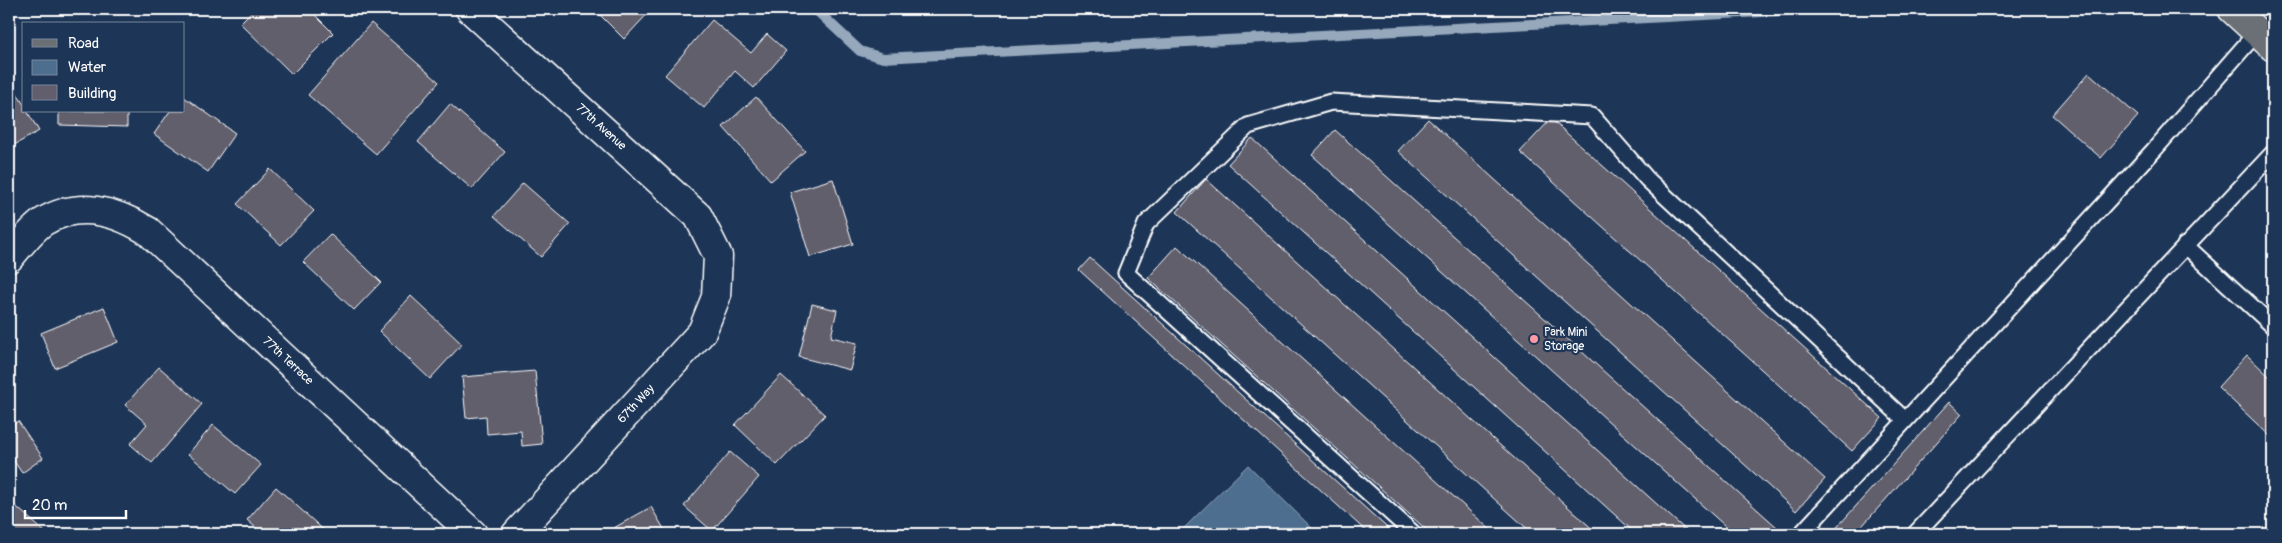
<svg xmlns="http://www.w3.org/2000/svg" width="2282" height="543" font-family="Pangolin,sans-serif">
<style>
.water{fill:#4e6e8f;stroke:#95a8bc}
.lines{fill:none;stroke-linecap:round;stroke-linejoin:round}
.stream{stroke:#95a8bc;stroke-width:10}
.building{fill:#625e6d;stroke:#fff}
.service-casing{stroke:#fff;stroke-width:19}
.minor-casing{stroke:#fff;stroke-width:31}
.primary-casing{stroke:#fff;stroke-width:31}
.service{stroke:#1d3557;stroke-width:15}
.minor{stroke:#1d3557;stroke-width:28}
.primary{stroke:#6b7074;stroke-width:28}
.poi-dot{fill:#ff9aa2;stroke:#1d3557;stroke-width:2}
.labels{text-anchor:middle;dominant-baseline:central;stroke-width:4.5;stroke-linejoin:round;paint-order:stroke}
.street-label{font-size:12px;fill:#fff;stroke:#1d3557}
.poi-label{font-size:12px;fill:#fff;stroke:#1d3557;text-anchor:start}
</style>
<rect width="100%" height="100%" fill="#1d3557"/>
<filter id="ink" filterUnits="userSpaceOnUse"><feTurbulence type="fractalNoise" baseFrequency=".02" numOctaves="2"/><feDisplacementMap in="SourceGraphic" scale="10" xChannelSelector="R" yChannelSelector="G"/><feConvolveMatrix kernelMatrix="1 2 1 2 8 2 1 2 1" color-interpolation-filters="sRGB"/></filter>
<g filter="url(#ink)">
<!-- water -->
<path class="water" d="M1248,465L1318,534H1178Z"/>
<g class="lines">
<!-- stream -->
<path class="stream" d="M815,9L860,51L883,58L1817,9"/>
</g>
<!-- building -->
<path class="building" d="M254,9H309L333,33L292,74L240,23Z
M599,9H652L624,39L596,11Z
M712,20L751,53L767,34L786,51L754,88L735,71L704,108L665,75Z
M371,23L439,82L376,154L308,95Z
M2089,73L2138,116L2101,158L2052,115Z
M9,80L24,105V111H27L39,131L9,148Z
M184,97L235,133L208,172L154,134L170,111H184Z
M756,97L805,151L771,181L723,127Z
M450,104L505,152L472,189L418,142Z
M59,111H127V127L59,125Z
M1428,119L1825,479L1796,511L1398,151Z
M1551,119L1882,418L1852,451L1520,152Z
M1335,130L1778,528L1773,534H1734L1312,155Z
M1252,138L1690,534H1636L1228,164Z
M270,169L314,211L281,245L237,204Z
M833,179L853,244L810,257L790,192Z
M1206,179L1598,534H1533L1177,212Z
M523,183L570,224L541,257L494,216Z
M330,234L381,282L354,310L303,262Z
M1177,246L1495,534H1431L1148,278Z
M1090,258L1394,534H1369L1079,270Z
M411,296L462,344L430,379L379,331Z
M812,304L837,310L831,337L857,343L850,370L799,357Z
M104,307L118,342L55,368L41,333Z
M2247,355L2273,380V439L2218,387Z
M159,367L202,404L152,463L130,444L147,424L125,405Z
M535,371L542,444L522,446L521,431L487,434L486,416L466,418L462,377Z
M781,375L825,415L777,465L735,425Z
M1949,402L1962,414L1855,534H1831Z
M18,421L43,458L22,473L9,454V427Z
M213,425L261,465L235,494L188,454Z
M730,452L759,477L712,531L684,506Z
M276,487L328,534H263L247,520Z
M10,501L47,534H9Z
M651,507L667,534H615L612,529Z"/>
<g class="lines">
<!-- service casing -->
<g class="service-casing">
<path id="service" d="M2185,245L2273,326
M1414,534L1126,273L1146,224L1248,126L1331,102L1592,116L1647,179L1905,420
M1801,534L2154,150L2257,32
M1915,534L2273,153"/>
</g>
<!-- minor casing -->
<g class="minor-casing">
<path id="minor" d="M470,9L698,216L718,256L716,297L702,332L516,534
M9,258C19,247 30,231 43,222C78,200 116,211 148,231L473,534"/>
</g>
<!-- primary casing -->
<g class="primary-casing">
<path id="primary" d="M2232,9L2273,47"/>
</g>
<!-- service -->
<use href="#service" class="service"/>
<!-- minor -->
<use href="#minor" class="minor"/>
<!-- primary -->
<use href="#primary" class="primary"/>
</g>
</g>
<!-- markers -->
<circle class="poi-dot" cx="1534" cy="339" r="5"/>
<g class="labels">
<!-- street labels -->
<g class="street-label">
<text transform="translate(601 127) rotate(42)">77th Avenue</text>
<text transform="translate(288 361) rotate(43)">77th Terrace</text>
<text transform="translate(636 404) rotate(-47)">67th Way</text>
</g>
<!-- poi labels -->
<g class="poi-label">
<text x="1544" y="332">Park Mini<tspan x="1544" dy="14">Storage</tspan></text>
</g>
</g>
<!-- margin -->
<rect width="2282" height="543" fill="none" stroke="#1d3557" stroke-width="30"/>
<rect x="15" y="15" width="2252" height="513" fill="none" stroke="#fff" stroke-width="2" filter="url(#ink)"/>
<!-- legend -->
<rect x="22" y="22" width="162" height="90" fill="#1d3557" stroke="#77869a"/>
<rect x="32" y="39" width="25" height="8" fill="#6b7074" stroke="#77869a"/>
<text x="68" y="48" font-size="15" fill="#ffffff">Road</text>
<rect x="32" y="60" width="25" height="15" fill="#4e6e8f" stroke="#77869a"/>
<text x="68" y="72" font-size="15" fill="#ffffff">Water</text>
<rect x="32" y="85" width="25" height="15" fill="#625e6d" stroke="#77869a"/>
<text x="68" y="98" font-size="15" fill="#ffffff">Building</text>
<!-- scale -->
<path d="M25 510v8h101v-8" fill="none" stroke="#ffffff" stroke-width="2.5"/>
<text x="32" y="510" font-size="15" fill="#ffffff" stroke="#1d3557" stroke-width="4" paint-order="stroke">20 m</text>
</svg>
